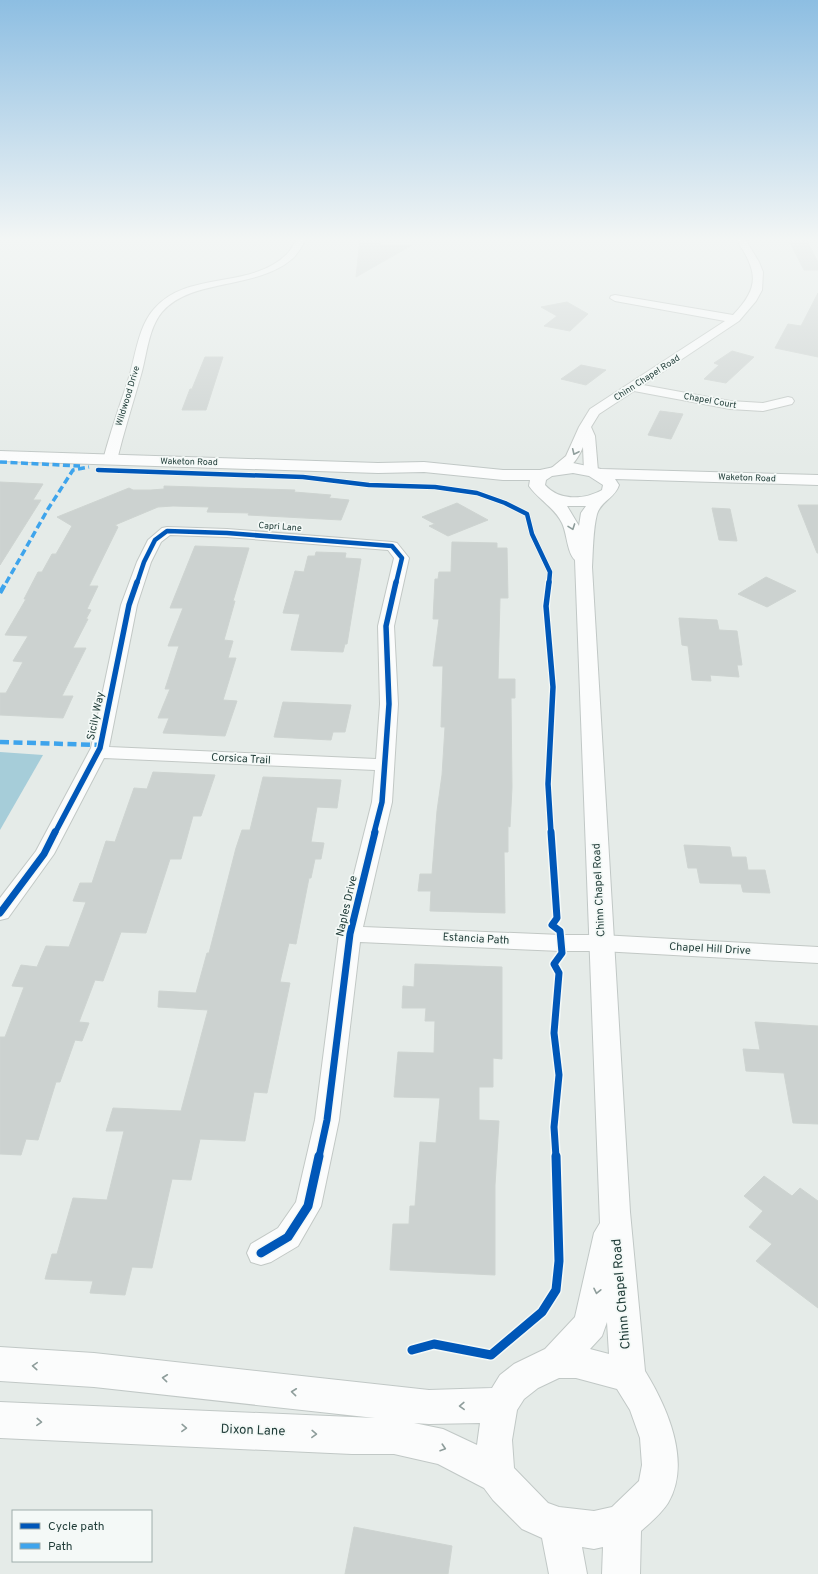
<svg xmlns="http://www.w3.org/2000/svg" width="818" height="1574" font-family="Overpass,sans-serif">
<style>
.water{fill:#a6cdd9}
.building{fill:#ccd2d0;stroke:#ced4d1}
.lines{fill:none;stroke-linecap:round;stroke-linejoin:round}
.street-casing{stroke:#c2c8c5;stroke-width:2}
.secondary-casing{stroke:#c1c8c6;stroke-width:2}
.street{fill:#fbfcfc;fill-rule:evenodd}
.secondary{fill:#fbfcfc;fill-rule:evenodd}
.quiet-far1{stroke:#3ea4ec;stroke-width:3.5;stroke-dasharray:7 3.5;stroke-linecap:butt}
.quiet{stroke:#3ea4ec;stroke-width:4.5;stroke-dasharray:9 4.5;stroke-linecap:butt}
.cycleway-far3-casing{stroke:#f4f9f7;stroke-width:6}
.cycleway-far2-casing{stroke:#f4f9f7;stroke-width:8}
.cycleway-far1-casing{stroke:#f4f9f7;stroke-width:10}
.cycleway-casing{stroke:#f4f9f7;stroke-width:12}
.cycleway-far3{stroke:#0057b8;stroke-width:4.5}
.cycleway-far2{stroke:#0057b8;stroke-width:5.5}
.cycleway-far1{stroke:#0057b8;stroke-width:7}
.cycleway{stroke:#0057b8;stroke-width:9}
.oneway{stroke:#8e9d9b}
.labels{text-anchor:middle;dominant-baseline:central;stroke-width:3.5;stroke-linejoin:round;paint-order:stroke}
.far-street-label{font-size:9px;fill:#223e3a;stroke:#f4f9f7}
.street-label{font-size:11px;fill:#223e3a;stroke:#f4f9f7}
.near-street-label{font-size:13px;fill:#223e3a;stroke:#f4f9f7}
</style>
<rect width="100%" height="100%" fill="#e5ebe8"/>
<!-- water -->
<path class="water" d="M0,752L43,755L0,830Z"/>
<!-- building -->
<path class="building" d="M360,239H381L380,245H412L356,277Z
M788,239H806L818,262V270H804Z
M818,293V357L775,348L788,324L801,326Z
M567,302L588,314L570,331L544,326L557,316L541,307Z
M732,351L754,357L726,383L704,379L719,365L714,363Z
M205,357H223L206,410H182L190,389H192Z
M581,365L606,370L586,385L561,379Z
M660,411L683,414L671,439L648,435Z
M0,482L43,484L33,500H41L0,565Z
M164,486L295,490L294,492L331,495L329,498L349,500L341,520L248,515L249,513L207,512L209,507L173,506L158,507L115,525L118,527L89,586H98L87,609L91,610L86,619H88L73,648H86L62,696H73L63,718L0,715V693H6L23,662L13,661L28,636L5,635L26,599H24L38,572H42L52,554H56L72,526L57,517L129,488L133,490H151L164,489Z
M457,503L488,520L448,536L429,526L435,524L422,517Z
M798,505H818V553H817Z
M712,508L730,509L737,541L719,540Z
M452,542L497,543V548H507L508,598H500L498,679H515V698H511L512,787L510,827L508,826V852H504L505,913L430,911L431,891H418L420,874H432L437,811L442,775L445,727H441L443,666H433L439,619H433L435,579H438L439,572H451Z
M195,546L249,548L233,601H235L224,640L233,641L228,658H236L223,700L237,701L225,736L163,733L169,718H158L170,689H165L179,646H168L183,608H170Z
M316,552L346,553L345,558L361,559L347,644H345L343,652L291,650L300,614L283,613L295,571L304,572L308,556H315Z
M766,577L796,591L767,607L738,594Z
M679,618L717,620L719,630L737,631L742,665H737L739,677L710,675L711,681L692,680L688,646L682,645Z
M283,702L351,705L345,732H333L331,740L274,737Z
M153,772L215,775L201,816H193L181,859H170L146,933L121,932L103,981L95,980L79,1022L89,1023L82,1041L75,1040L60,1082H56L38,1140L26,1139L21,1155L0,1154V1037H5L24,987L12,986L21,965L37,967L46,946L69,947L86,902L73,901L80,883H92L106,841L115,842L134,788L147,789Z
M263,777L341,780L337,808L317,807L311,842L324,843L321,859H315L311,878H309L296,944L289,943L280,982L290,983L267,1093L254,1092L245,1141L200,1139L191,1180L172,1179L152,1268L132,1267L125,1295L90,1293L93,1281L45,1279L52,1254H57L73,1198L107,1200L124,1131H106L113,1108L181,1111L208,1010L158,1007L159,991L196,993L207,953H209L236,848L242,830H250Z
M684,845L730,847L732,857H746L748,870H765L770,893L743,892L741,884L700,883L697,868H688Z
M415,964L502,967V1059L493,1058V1087H479V1120L499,1121L495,1185V1275L390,1270L393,1224H409L410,1206H415L420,1142L436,1143L440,1098L394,1097L398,1052L434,1053L435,1021H425L426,1008H402L403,986L414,987Z
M755,1022L818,1026V1124L793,1123L784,1073L746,1071L743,1049L760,1050Z
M764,1176L792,1196L800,1188L818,1201V1308L756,1261L772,1244L749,1227L763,1211L744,1196Z
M354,1527L452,1546L448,1574H345Z"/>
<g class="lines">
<!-- street casing -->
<g class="street-casing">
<path id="street" d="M297,239H306C302,246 298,254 292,259C256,290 191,278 162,312C148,329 147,355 141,375C133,403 124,431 117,460L115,463H105L103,460L106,449C113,424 122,399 130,374C136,352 139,326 154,309C187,270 251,290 287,254C291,250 294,244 297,239Z
M736,239H745L759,262L763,272L762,290L756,301L739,321L643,385L730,401L763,403L788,397L792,398L794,401L792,404L763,411L730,409L634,391L599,414L591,427L595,436L598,471L596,474H586L584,471L583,447C578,459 566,477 551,473L549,470L566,456L579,427L590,409L725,321L615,301L610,298L611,296L615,295L733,315C761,286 757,271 736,239Z
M167,527L227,529L392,542L397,543L409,558L394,626L398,704L392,802L363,927L561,935H601L818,947V963L601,951H561L360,942L339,1120L321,1206L298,1246L271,1262L261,1265L251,1262L247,1253L251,1244L278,1228L296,1202L315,1120L339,934L372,802L375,770L104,758L54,854L8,918L0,920V898L36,851L91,748L121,605L137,562L148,540L162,528ZM170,535L227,537L388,550L394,558L378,626L380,704L376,759L109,747L137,605L151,562L161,542Z"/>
</g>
<!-- secondary casing -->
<g class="secondary-casing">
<path id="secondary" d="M0,451L378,463L424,462L503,470H540L573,463L601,469L818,475V485L615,479L619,485C615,498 601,501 597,514C593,529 593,551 592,567L630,1212L645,1371C667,1407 692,1462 668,1503C661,1514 650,1523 641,1531L640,1574H602L603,1547L594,1549L582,1547L587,1574H549L542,1538L522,1529L493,1500L484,1488L438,1464L394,1454H352L0,1438V1402L375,1418L94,1387L0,1381V1347L94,1353L429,1390L492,1388L500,1375L514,1364L545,1349L575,1317L594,1233L600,1223L575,560C567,553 567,533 562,523C554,507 539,500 529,486L530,480H503L424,472L378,473L0,461ZM573,473L589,476L603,485L602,490C584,500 559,501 545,485L546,480L552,476ZM567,506H586L581,513L579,526ZM607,1322L609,1354L590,1349L602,1336ZM559,1378H576L617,1389L630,1410L640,1438L642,1465L639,1481L612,1507L594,1511L559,1507L548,1503L514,1468L512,1440L517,1410L524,1399L538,1388ZM414,1423L429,1424L480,1423L477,1445L443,1429Z"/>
</g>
<!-- street -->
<use href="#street" class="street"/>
<!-- secondary -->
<use href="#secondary" class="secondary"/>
<!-- quiet-far1 -->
<path class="quiet-far1" d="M0,462L80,466
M6,583L48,509L73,470L89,467"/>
<!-- quiet -->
<path class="quiet" d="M0,593L6,582
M0,742L100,745"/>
<!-- cycleway-far3 casing -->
<g class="cycleway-far3-casing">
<path id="cycleway-far3" d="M98,470L303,477L369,485L435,487L477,493L505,503L527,514L532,534L550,572L549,583
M137,583L144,562L155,540L167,531L227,533L392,546L402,558L396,583"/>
</g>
<!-- cycleway-far2 casing -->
<g class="cycleway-far2-casing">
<path id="cycleway-far2" d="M549,582L546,606L553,687L548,784L551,833
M55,833L100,748L129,605L137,582
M374,833L382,802L389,704L386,626L396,582"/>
</g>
<!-- cycleway-far1 casing -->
<g class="cycleway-far1-casing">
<path id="cycleway-far1" d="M551,832L557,918L552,925L560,931L562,953L554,964L559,973L554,1033L559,1075L554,1127L556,1157
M0,913L44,854L55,832
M319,1157L327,1120L350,934L375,832"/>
</g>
<!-- cycleway casing -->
<g class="cycleway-casing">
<path id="cycleway" d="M261,1253L288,1237L308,1206L319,1156
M412,1350L434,1344L491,1355L542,1312L556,1290L559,1261L556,1156"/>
</g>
<!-- cycleway-far3 -->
<use href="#cycleway-far3" class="cycleway-far3"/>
<!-- cycleway-far2 -->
<use href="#cycleway-far2" class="cycleway-far2"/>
<!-- cycleway-far1 -->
<use href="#cycleway-far1" class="cycleway-far1"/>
<!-- cycleway -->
<use href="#cycleway" class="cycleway"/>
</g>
<!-- one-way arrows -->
<defs><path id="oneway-chevron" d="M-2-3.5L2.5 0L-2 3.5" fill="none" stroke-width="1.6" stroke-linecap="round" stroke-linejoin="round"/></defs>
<g class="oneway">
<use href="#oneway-chevron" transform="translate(575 452) rotate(115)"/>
<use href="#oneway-chevron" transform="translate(572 527) rotate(70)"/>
<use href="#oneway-chevron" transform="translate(597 1291) rotate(102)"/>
<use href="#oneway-chevron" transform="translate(35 1366) rotate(-176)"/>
<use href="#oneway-chevron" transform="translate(165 1378) rotate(-174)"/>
<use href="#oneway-chevron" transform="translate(294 1392) rotate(-174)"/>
<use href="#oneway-chevron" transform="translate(462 1406) rotate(178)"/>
<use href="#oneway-chevron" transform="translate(39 1422) rotate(3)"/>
<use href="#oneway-chevron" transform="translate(184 1428) rotate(2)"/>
<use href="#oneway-chevron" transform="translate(314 1434) rotate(2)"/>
<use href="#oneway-chevron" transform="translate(443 1448) rotate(18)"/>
</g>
<!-- sky -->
<linearGradient id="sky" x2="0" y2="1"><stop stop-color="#8dbee2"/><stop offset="0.52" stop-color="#f3f6f5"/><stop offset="1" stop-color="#f3f6f5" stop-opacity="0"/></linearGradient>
<rect width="818" height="460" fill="url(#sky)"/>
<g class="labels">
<!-- far-street labels -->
<g class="far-street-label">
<text transform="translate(647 378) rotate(-33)">Chinn Chapel Road</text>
<text transform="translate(128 396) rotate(-73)">Wildwood Drive</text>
<text transform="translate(710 401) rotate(10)">Chapel Court</text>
<text transform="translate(189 462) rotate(1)">Waketon Road</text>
<text transform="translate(747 478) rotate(2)">Waketon Road</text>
<text transform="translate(280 527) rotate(4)">Capri Lane</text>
</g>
<!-- street labels -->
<g class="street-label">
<text transform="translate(96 716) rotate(-78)">Sicily Way</text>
<text transform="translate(241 759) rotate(3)">Corsica Trail</text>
<text transform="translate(599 890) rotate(-93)">Chinn Chapel Road</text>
<text transform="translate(347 906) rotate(-77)">Naples Drive</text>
<text transform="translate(476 939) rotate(3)">Estancia Path</text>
<text transform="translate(710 949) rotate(3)">Chapel Hill Drive</text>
</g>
<!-- near-street labels -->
<g class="near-street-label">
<text transform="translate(622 1294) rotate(-95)">Chinn Chapel Road</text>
<text transform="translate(253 1431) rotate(2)">Dixon Lane</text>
</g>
</g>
<!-- legend -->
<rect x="12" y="1510" width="140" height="52" fill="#f4f9f7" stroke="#a0aeab"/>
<rect x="20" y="1523" width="20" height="6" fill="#0057b8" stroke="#a0aeab"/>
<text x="48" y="1530" font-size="12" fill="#223e3a">Cycle path</text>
<rect x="20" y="1543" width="20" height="6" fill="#3ea4ec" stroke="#a0aeab"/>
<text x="48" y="1550" font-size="12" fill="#223e3a">Path</text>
</svg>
